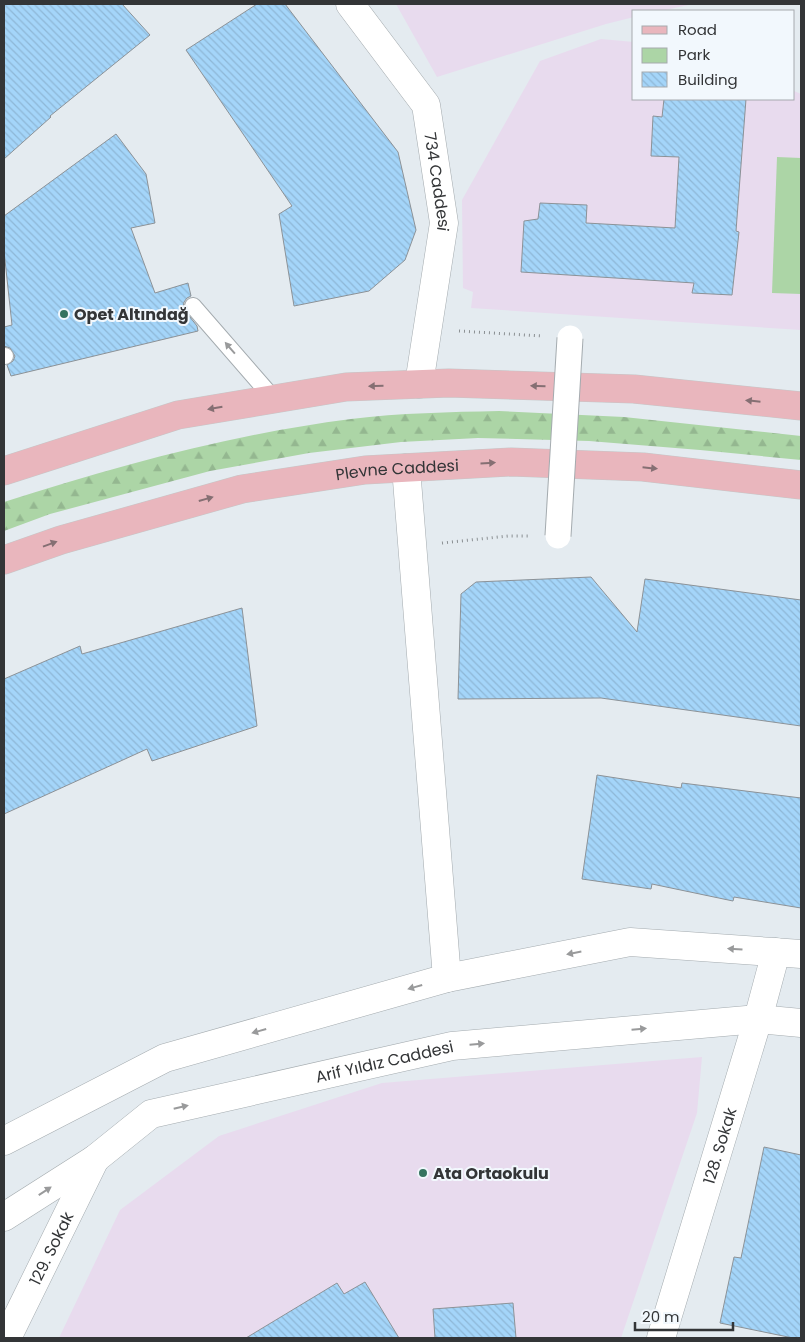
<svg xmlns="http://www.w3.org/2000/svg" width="805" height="1342" font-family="Poppins,sans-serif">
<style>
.education{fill:#e8dbee}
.green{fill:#acd5a6}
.forest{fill:url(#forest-firs)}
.building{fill:url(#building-back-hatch);stroke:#8c9297}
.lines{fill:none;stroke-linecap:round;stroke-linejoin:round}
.service-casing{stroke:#a4abaf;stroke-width:18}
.minor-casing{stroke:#a4abaf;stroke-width:29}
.tertiary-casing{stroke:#a4abaf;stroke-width:29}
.secondary-casing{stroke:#a4abaf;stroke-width:29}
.primary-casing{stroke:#c6c6c7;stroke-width:29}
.path{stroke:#8a8f92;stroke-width:3;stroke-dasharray:1 4;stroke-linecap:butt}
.service{stroke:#fff;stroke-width:16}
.minor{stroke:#fff;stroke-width:28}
.tertiary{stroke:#fff;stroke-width:28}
.secondary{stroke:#fff;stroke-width:28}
.primary{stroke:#e9b6bd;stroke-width:28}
.pedestrian-bridge-casing{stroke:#a4abaf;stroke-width:27;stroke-linecap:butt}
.pedestrian-bridge{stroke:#fff;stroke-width:25}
.oneway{fill:#999a9b}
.oneway2{fill:#856f73}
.poi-dot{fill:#35735f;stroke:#f2f8fd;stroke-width:2}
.labels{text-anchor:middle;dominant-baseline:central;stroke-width:4;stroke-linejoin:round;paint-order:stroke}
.street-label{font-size:16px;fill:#333537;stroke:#f2f8fd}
.poi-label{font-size:16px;font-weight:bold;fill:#333537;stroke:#f2f8fd;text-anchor:start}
</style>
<defs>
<pattern id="forest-firs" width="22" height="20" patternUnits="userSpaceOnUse" patternTransform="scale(1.25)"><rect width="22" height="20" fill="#acd5a6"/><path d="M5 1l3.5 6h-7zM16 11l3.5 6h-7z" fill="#94b790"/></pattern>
<pattern id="building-back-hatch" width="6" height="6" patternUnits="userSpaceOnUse" patternTransform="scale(1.25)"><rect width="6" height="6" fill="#a4d5f9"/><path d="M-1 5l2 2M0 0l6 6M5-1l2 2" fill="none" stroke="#8eb7d6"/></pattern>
</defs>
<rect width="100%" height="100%" fill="#e4ebf0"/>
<!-- education -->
<path class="education" d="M396,4H693L661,11H634V17L606,24L437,77Z
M601,39L634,42V99H794V91L801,94V330L471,308L473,292L463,288L462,200L540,61Z
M702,1057L697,1113L621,1338H59L120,1210L219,1136L382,1083Z"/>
<!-- green -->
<path class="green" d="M777,157L801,158V294L772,293Z"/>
<!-- forest -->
<path class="forest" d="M499,411L624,417L801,436V460L700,450L589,441L478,438L401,442L309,453L210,471L50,514L4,531V502C117,466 233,434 351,419C400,413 450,412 499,411Z"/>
<!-- building -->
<path class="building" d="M4,4H122L150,35L50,116L51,117L4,159Z
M257,4H285L398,152L416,230L405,260L369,291L294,306L279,214L292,206L186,50Z
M664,99H746L736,231L739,232L732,295L692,293L694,283L521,272L524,221L538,219L540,203L587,205L586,223L675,228L679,157L651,156L653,116L662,117Z
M116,134L146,174L155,223L131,228L155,293L188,283L191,296L187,298L184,302L183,308L197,326L198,331L11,376L7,365L13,361L15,356L10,348L4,346V327L12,325L4,251V216Z
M591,577L637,632L645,579L801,600V726L601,698L458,699L461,594L476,582Z
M242,608L257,726L152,761L147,749L4,814V679L80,646L82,654Z
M597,775L681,788L682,783L801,798V908L734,897L733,901L652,884L651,889L582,879Z
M764,1147L801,1155V1338H793L720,1323L734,1257L741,1258Z
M365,1282L399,1338H246L337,1283L344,1294Z
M513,1303L516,1338H435L433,1309Z"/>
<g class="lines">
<!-- service casing -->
<g class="service-casing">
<path id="service" d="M193,306L273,398
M4,356H5"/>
</g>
<!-- minor casing -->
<g class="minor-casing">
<g id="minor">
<path d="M406,468L447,978"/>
<path id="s1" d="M7,1338L95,1159"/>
<path id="s2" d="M661,1338L758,1019L776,952"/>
</g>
</g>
<!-- tertiary casing -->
<g class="tertiary-casing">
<g id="tertiary">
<path id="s3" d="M350,4L426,105L444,223L419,384"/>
</g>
</g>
<!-- secondary casing -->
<g class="secondary-casing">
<g id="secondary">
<path d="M4,1141L165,1058L447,978L630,942L801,954"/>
<path id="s4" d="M4,1217L95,1159L151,1114L452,1046L758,1019L801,1023"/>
</g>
</g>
<!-- primary casing -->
<g class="primary-casing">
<g id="primary">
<path d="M4,471L178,415L346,387L449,383L634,389L801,406"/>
<path id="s5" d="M4,560L61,540L242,489L365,470L511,462L643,467L801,485"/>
</g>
</g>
<!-- path -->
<path class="path" d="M459,331L542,336
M442,543L508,536H530"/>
<!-- service -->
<use href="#service" class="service"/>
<!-- minor -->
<use href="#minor" class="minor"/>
<!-- tertiary -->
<use href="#tertiary" class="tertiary"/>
<!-- secondary -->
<use href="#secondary" class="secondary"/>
<!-- primary -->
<use href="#primary" class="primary"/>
<!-- pedestrian-bridge casing -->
<g class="pedestrian-bridge-casing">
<path id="pedestrian-bridge" d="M558,536L570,338"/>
</g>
<!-- pedestrian-bridge -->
<use href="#pedestrian-bridge" class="pedestrian-bridge"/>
</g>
<!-- one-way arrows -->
<defs><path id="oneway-solid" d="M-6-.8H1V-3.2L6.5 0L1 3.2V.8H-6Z" transform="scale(1.25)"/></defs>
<g class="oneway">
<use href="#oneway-solid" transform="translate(230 348) rotate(-131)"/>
<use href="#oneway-solid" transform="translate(735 949) rotate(-176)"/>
<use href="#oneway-solid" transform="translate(574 953) rotate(169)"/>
<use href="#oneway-solid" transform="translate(415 987) rotate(164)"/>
<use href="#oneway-solid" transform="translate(639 1029) rotate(-5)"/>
<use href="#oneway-solid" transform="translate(259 1031) rotate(164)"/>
<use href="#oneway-solid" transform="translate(477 1044) rotate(-5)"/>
<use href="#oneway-solid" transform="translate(181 1107) rotate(-13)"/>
<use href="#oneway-solid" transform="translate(45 1191) rotate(-33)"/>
</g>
<g class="oneway2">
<use href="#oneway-solid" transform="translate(376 386) rotate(178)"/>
<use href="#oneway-solid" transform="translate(538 386) rotate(-178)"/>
<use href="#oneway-solid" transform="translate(753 401) rotate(-174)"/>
<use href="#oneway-solid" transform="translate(215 408) rotate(170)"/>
<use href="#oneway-solid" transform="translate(488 463) rotate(-3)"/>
<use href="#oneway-solid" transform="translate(650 468) rotate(6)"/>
<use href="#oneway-solid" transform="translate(206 499) rotate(-16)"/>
<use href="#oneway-solid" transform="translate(50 544) rotate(-20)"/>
</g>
<!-- markers -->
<g class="poi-dot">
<circle cx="64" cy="314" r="5"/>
<circle cx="423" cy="1173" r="5"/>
</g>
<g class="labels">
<!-- street labels -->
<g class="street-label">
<text stroke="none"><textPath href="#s3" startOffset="204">734 Caddesi</textPath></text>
<text stroke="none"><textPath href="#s5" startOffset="405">Plevne Caddesi</textPath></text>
<text stroke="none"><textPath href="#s4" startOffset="419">Arif Yıldız Caddesi</textPath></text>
<text stroke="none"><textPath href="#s2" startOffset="201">128. Sokak</textPath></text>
<text stroke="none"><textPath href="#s1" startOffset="100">129. Sokak</textPath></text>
</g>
<!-- poi labels -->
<g class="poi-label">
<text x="74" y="314">Opet Altındağ</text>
<text x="433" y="1173">Ata Ortaokulu</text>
</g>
</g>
<!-- border -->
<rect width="805" height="1342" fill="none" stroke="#333537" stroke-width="10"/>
<!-- legend -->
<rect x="632" y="10" width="162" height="90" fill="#f2f8fd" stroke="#a6aaae"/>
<rect x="642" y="26" width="25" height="8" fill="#e9b6bd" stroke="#a6aaae"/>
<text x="678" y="35" font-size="15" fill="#333537">Road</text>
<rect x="642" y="48" width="25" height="15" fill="#acd5a6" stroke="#a6aaae"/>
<text x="678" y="60" font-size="15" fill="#333537">Park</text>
<rect x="642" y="72" width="25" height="15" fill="url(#building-back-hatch)" stroke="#a6aaae"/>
<text x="678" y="85" font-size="15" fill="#333537">Building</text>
<!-- scale -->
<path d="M635 1322v8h98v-8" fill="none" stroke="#333537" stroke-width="2.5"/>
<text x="642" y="1322" font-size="15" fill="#333537" stroke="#f2f8fd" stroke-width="4" paint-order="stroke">20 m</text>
</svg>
